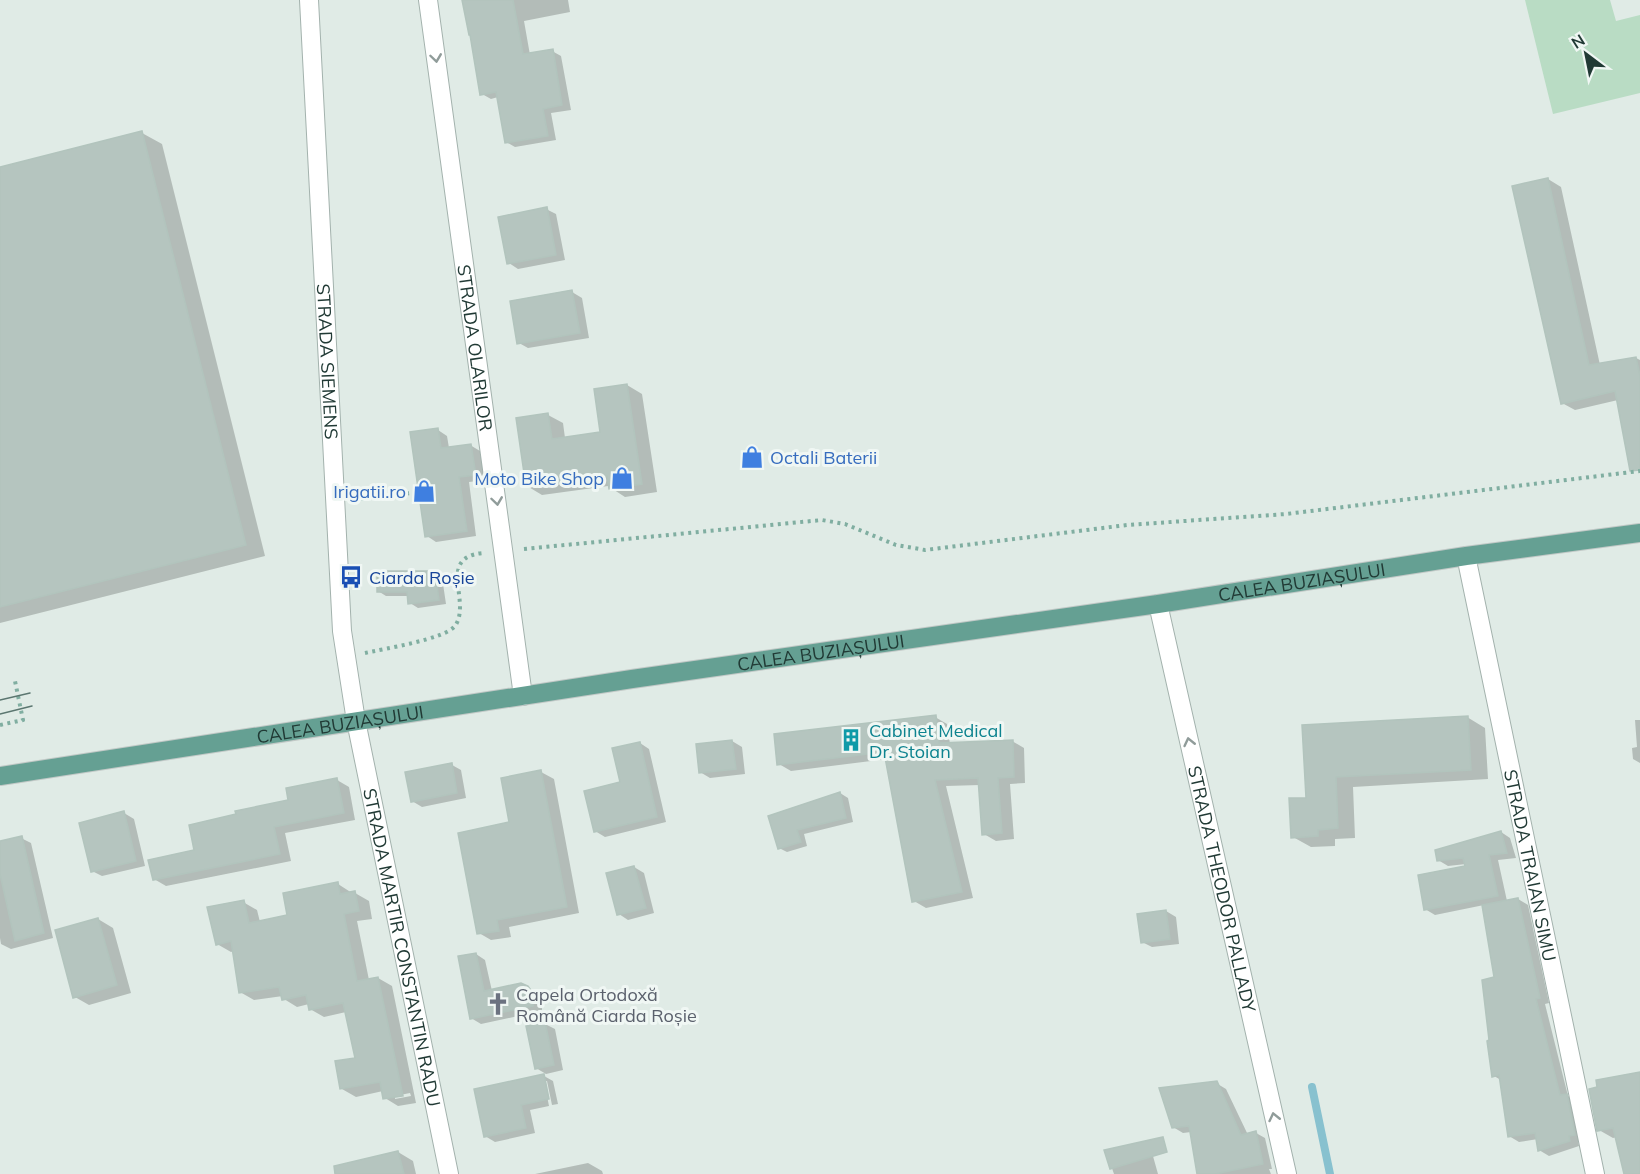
<svg xmlns="http://www.w3.org/2000/svg" width="1640" height="1174" font-family="Mulish,sans-serif">
<style>
.green{fill:#b9dcc4}
.shadow{fill:#0003;fill-rule:evenodd}
.lines{fill:none;stroke-linecap:round;stroke-linejoin:round}
.stream{stroke:#88c1cf;stroke-width:8}
.building{fill:#b5c5bf;stroke:#b2c4bd;stroke-width:1.5}
.minor-casing{stroke:#a3b2ad;stroke-width:20}
.tertiary-casing{stroke:#a3b2ad;stroke-width:20}
.primary-casing{stroke:#c1c8c6;stroke-width:20}
.path{stroke:#80aea1;stroke-width:4;stroke-dasharray:3 4.5;stroke-linecap:butt}
.minor{stroke:#fff;stroke-width:18}
.tertiary{stroke:#fff;stroke-width:18}
.primary{stroke:#65a093;stroke-width:18}
.tram{stroke:#5b7670;stroke-width:1.5}
.oneway{stroke:#909c9a}
.labels{text-anchor:middle;dominant-baseline:central;stroke-width:6;stroke-linejoin:round;paint-order:stroke}
.street-label{font-size:18px;fill:#213a35;stroke:#f0f7f4}
.shop-label{font-size:18px;fill:#366cbe;stroke:#f0f7f4;text-anchor:end}
.transit-label{font-size:18px;fill:#164399;stroke:#f0f7f4;text-anchor:start}
.culture-label{font-size:18px;fill:#0d838f;stroke:#f0f7f4;text-anchor:start}
.worship-label{font-size:18px;fill:#5b616d;stroke:#f0f7f4;text-anchor:start}
</style>
<rect width="100%" height="100%" fill="#e0ebe6"/>
<!-- green -->
<path class="green" d="M1525,0H1610L1616,21L1640,15V93L1553,114Z"/>
<!-- shadow -->
<path class="shadow" d="M464,0H568L570,12L524,21L530,55L552,51L561,56L571,110L551,113L556,140L515,147L506,142L498,97L491,99L482,94Z
M142,133L162,144L265,556L0,623V169Z
M1548,179L1561,187L1600,365L1636,358L1640,360V444L1618,400L1575,410L1562,403Z
M546,209L556,214L565,260L518,269L509,263Z
M572,292L582,298L589,338L528,348L519,343Z
M627,385L642,394L657,492L625,497L608,486L542,495L527,486L548,415L563,423L565,438L602,433Z
M438,430L447,436L449,448L470,445L480,451L485,480L469,482L476,536L436,542L427,536Z
M434,572L442,577L446,604L418,608L410,603L409,596H386L378,591Z
M935,717L947,724L950,744L1012,741L1024,748L1025,783L1010,784L1014,839L996,841L984,834L980,785L946,786L973,898L926,908L914,901L887,759L791,771L779,764Z
M1467,717L1485,728L1488,779L1353,787L1355,838L1335,839V846L1311,847L1293,837L1308,799L1304,727Z
M1635,720H1640V763L1633,759L1632,748L1637,747Z
M732,741L742,747L745,774L710,778L700,772Z
M640,743L649,749L666,822L605,837L595,831L622,783Z
M452,765L461,770L466,798L422,807L412,801Z
M541,772L554,779L579,913L509,927L511,937L491,940L479,933L511,823Z
M337,780L349,787L355,820L285,833L291,861L166,886L154,879L196,851L290,801Z
M840,793L848,798L853,822L804,834L807,846L787,852L779,848L770,817Z
M124,813L134,819L145,866L102,876L92,871Z
M1501,832L1510,838L1516,858L1498,860L1507,901L1518,899L1528,905L1549,1003L1545,1004L1568,1096L1576,1101L1584,1140L1578,1141L1579,1146L1549,1156L1539,1150L1538,1139L1519,1142L1509,1136L1501,1080L1494,1076L1490,1042L1496,978L1484,905L1435,915L1425,909L1467,867L1466,864L1448,866L1438,860Z
M21,838L31,843L53,938L11,949L1,944L0,938V843Z
M634,867L644,873L654,913L628,920L619,914Z
M338,884L352,893H355L369,901L372,919L357,921L369,980L378,978L392,986L416,1103L398,1106L385,1098L383,1091L356,1097L342,1089L357,1059L346,1012L324,1017L310,1009L309,1004L297,1007L284,999L283,996L254,1000L240,992L234,951L231,952L217,944L243,902L257,910L260,922L289,916ZM410,1093L411,1096L395,1099V1096Z
M1166,911L1176,917L1179,944L1152,947L1142,942Z
M98,919L113,928L131,993L89,1005L75,997Z
M476,954L485,960L492,991L527,988L538,994L542,1000V1011L481,1024L471,1018Z
M545,1024L555,1029L563,1070L546,1074L536,1068Z
M1640,1073V1174H1625L1617,1137L1613,1138L1599,1130Z
M544,1076L553,1081L558,1104L552,1105L547,1081H544L549,1106L530,1110L535,1133L495,1142L485,1136Z
M1216,1083L1226,1089L1248,1135L1256,1133L1265,1138L1272,1169H1269L1271,1174H1199L1191,1132L1183,1133L1173,1127Z
M1151,1149L1158,1174H1114L1106,1151Z
M398,1152L413,1161L416,1174H355Z
M588,1163L602,1171L603,1174H535Z"/>
<g class="lines">
<!-- stream -->
<path class="stream" d="M1312,1087L1330,1174"/>
</g>
<!-- building -->
<path class="building" d="M462,0H513L523,54L553,49L562,105L543,109L548,136L505,143L496,92L480,95L470,35H469Z
M142,131L246,545L0,607V167Z
M1548,178L1589,365L1636,357L1640,376V470L1630,471L1615,391L1561,404L1512,186Z
M547,207L556,255L507,264L498,217Z
M572,290L580,333L517,344L510,301Z
M627,384L642,484L609,489L607,476L526,487L516,418L548,413L552,439L600,432L594,389Z
M438,428L441,448L471,444L476,475L459,477L467,531L425,537L410,432Z
M377,571H435L439,600L408,604L407,592H377Z
M936,715L939,743L1013,740L1014,777L998,778L1002,833L982,835L978,778L935,780L962,892L912,902L884,752L777,765L774,734Z
M1468,716L1471,770L1336,777L1338,828L1318,830V836L1291,838L1289,798H1306L1302,725Z
M732,740L736,769L699,773L696,744Z
M640,742L657,817L594,832L584,791L620,782L612,748Z
M452,763L457,793L411,802L405,772Z
M541,770L567,907L497,920L499,931L477,934L458,833L509,822L501,778Z
M337,778L344,813L274,827L280,854L153,880L148,860L194,850L189,825L236,814L235,811L288,800L286,788Z
M840,792L846,818L797,830L801,842L778,849L768,816Z
M124,811L136,861L91,872L79,823Z
M1501,831L1507,853L1489,855L1498,896L1424,910L1418,875L1465,866L1463,858L1437,861L1435,850Z
M22,836L44,933L15,941L0,874V841Z
M634,866L646,908L617,915L606,873Z
M338,882L340,894L355,891L359,911L344,914L357,981L378,977L403,1096L383,1099L380,1082L340,1089L335,1061L355,1058L343,1003L309,1010L306,995L282,1000L279,987L239,993L231,941L216,945L207,907L244,900L249,923L287,915L283,893Z
M1518,898L1540,998L1536,999L1560,1095L1567,1094L1575,1135L1569,1136L1570,1141L1538,1151L1535,1133L1508,1137L1499,1075L1492,1077L1487,1041L1489,1040L1482,980L1494,977L1482,905Z
M1166,910L1170,939L1141,943L1137,914Z
M98,918L117,985L73,998L55,930Z
M476,953L484,991L521,983L528,986L533,993V1006L470,1019L458,956Z
M545,1022L554,1065L535,1069L526,1026Z
M1640,1072V1174H1624L1613,1128L1597,1131L1589,1089L1597,1087L1596,1080Z
M544,1074L549,1099L521,1105L526,1128L484,1137L474,1089Z
M1217,1081L1241,1135L1256,1131L1263,1164L1215,1174H1197L1189,1126L1172,1128L1159,1088Z
M1163,1137L1167,1152L1110,1169L1104,1150Z
M398,1151L404,1174H335L334,1166Z"/>
<g class="lines">
<!-- minor casing -->
<g class="minor-casing">
<g id="minor">
<path id="s1" d="M309,0L342,631L356,721"/>
<path id="s2" d="M428,0L523,696"/>
<path id="s3" d="M1466,556L1595,1174"/>
<path id="s4" d="M1158,604L1287,1174"/>
</g>
</g>
<!-- tertiary casing -->
<g class="tertiary-casing">
<g id="tertiary">
<path id="s5" d="M356,721L449,1174"/>
</g>
</g>
<!-- primary casing -->
<g class="primary-casing">
<g id="primary">
<path id="s6" d="M0,776L632,679L1158,604L1466,556L1640,533"/>
</g>
</g>
<!-- path -->
<path class="path" d="M354,500L419,492
M524,549L822,520L845,524L896,545L925,550L1127,525L1286,514L1640,471
M365,653C383,649 445,639 455,626C472,602 436,557 483,553
M0,725L23,720L15,681"/>
<!-- minor -->
<use href="#minor" class="minor"/>
<!-- tertiary -->
<use href="#tertiary" class="tertiary"/>
<!-- primary -->
<use href="#primary" class="primary"/>
<!-- tram -->
<path class="tram" d="M0,700L30,693
M0,714L32,706"/>
</g>
<!-- one-way arrows -->
<defs><path id="oneway-chevron" d="M-2-3.5L2.5 0L-2 3.5" fill="none" stroke-width="1.6" stroke-linecap="round" stroke-linejoin="round" transform="scale(1.5)"/></defs>
<g class="oneway">
<use href="#oneway-chevron" transform="translate(436 58) rotate(82)"/>
<use href="#oneway-chevron" transform="translate(497 501) rotate(82)"/>
<use href="#oneway-chevron" transform="translate(1189 742) rotate(-103)"/>
<use href="#oneway-chevron" transform="translate(1274 1117) rotate(-103)"/>
</g>
<!-- icons -->
<defs>
<g id="shop-bare" transform="scale(1.8)"><path d="M-5-2.5h2.3a2.7 3.5 0 0 1 5.4 0H5L5.5 6h-11ZM-1.5-2.5h3a1.5 2.3 0 0 0-3 0Z" fill="#3f7fe0" stroke="#f0f7f4" stroke-width="2.5" paint-order="stroke"/></g>
<g id="bus-bare" transform="scale(1.8)"><path d="M-5-6H5V4H4V6H2V4H-2V6H-4V4H-5ZM-3.5-4V0h7V-4ZM-3.5 1.2v1.5H-2V1.2ZM2 1.2v1.5H3.5V1.2Z" fill="#1a4fb4" stroke="#f0f7f4" stroke-width="2.5" paint-order="stroke"/></g>
<g id="building-bare" transform="scale(1.8)"><path d="M-4-6H4V6H1V3H-1V6H-4ZM-2.5-4.3h1.7v1.8h-1.7ZM.8-4.3h1.7v1.8H.8ZM-2.5-1h1.7V.8h-1.7ZM.8-1h1.7V.8H.8Z" fill="#0f9aa8" stroke="#f0f7f4" stroke-width="2.5" paint-order="stroke"/></g>
<g id="church-bare" transform="scale(1.8)"><path d="M-1.2-6h2.4v3.5h3.3v2.4h-3.3V6h-2.4V-.1h-3.3v-2.4h3.3Z" fill="#6b7280" stroke="#f0f7f4" stroke-width="2.5" paint-order="stroke"/></g>
</defs>
<g fill-rule="evenodd">
<use href="#shop-bare" x="752" y="457"/>
<use href="#shop-bare" x="622" y="478"/>
<use href="#shop-bare" x="424" y="491"/>
<use href="#bus-bare" x="351" y="577"/>
<use href="#building-bare" x="851" y="740"/>
<use href="#church-bare" x="498" y="1004"/>
</g>
<g class="labels">
<!-- street labels -->
<g class="street-label">
<text stroke="none"><textPath href="#s2" startOffset="351">STRADA OLARILOR</textPath></text>
<text stroke="none"><textPath href="#s1" startOffset="362">STRADA SIEMENS</textPath></text>
<text stroke="none"><textPath href="#s6" startOffset="1316">CALEA BUZIAȘULUI</textPath></text>
<text stroke="none"><textPath href="#s6" startOffset="830">CALEA BUZIAȘULUI</textPath></text>
<text stroke="none"><textPath href="#s6" startOffset="344">CALEA BUZIAȘULUI</textPath></text>
<text stroke="none"><textPath href="#s3" startOffset="316">STRADA TRAIAN SIMU</textPath></text>
<text stroke="none"><textPath href="#s4" startOffset="292">STRADA THEODOR PALLADY</textPath></text>
<text stroke="none"><textPath href="#s5" startOffset="231">STRADA MARTIR CONSTANTIN RADU</textPath></text>
</g>
<!-- shop labels -->
<g class="shop-label">
<text x="770" y="457" text-anchor="start">Octali Baterii</text>
<text x="604" y="478">Moto Bike Shop</text>
<text x="406" y="491">Irigatii.ro</text>
</g>
<!-- transit labels -->
<g class="transit-label">
<text x="369" y="577">Ciarda Roșie</text>
</g>
<!-- culture labels -->
<g class="culture-label">
<text x="869" y="730">Cabinet Medical<tspan x="869" dy="21">Dr. Stoian</tspan></text>
</g>
<!-- worship labels -->
<g class="worship-label">
<text x="516" y="994">Capela Ortodoxă<tspan x="516" dy="21">Română Ciarda Roșie</tspan></text>
</g>
</g>
<!-- north arrow -->
<g transform="translate(1586 54) rotate(328)" stroke="#f0f7f4" stroke-width="4.5" paint-order="stroke">
<path d="M0-4.5L10 22L0 15L-10 22Z" fill="#213a35"/>
<text y="-9" font-size="16" font-weight="bold" text-anchor="middle" fill="#213a35">N</text>
</g>
</svg>
